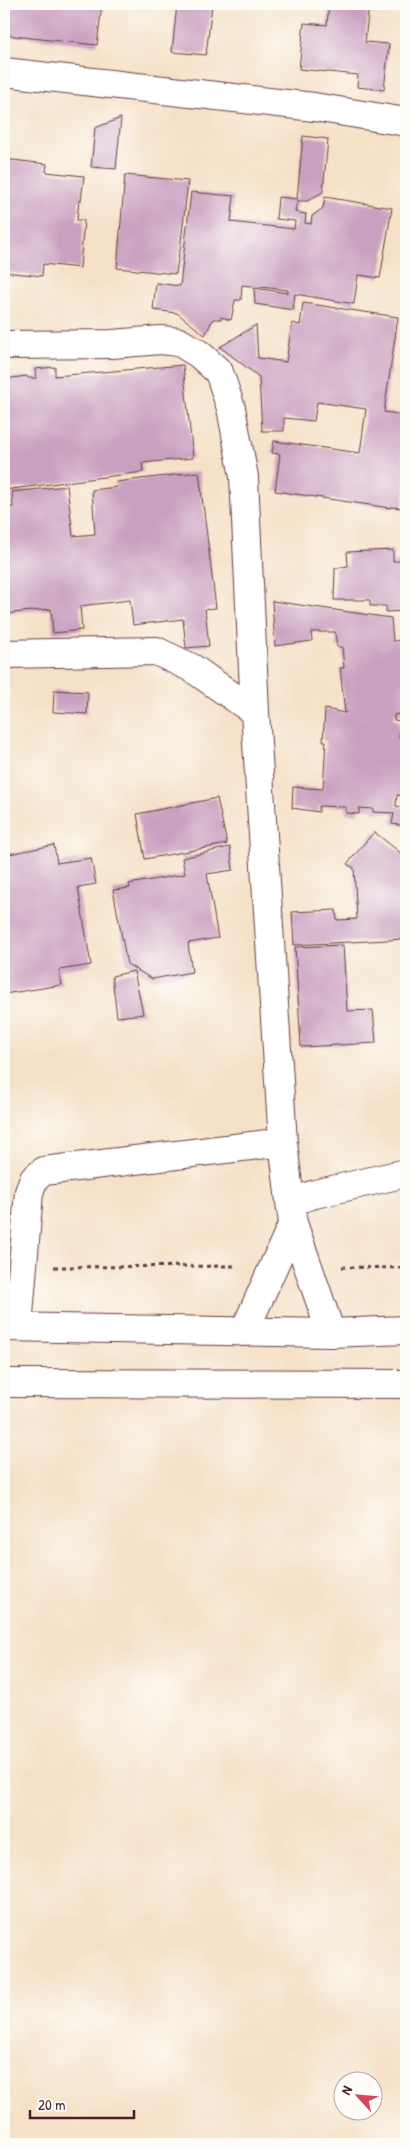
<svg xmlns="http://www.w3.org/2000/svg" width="410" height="2148" font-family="'Patrick Hand',sans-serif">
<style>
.building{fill:#caa0c0}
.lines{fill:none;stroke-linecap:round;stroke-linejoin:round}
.minor-casing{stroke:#643c42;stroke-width:30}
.major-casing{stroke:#643c42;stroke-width:30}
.path{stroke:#643c42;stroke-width:3;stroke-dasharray:4 4;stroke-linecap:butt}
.minor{stroke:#fff;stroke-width:28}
.major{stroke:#fff;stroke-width:28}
</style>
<rect width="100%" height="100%" fill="#fdfcf7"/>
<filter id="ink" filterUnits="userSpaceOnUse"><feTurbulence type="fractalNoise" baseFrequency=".02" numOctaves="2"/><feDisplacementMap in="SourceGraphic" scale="10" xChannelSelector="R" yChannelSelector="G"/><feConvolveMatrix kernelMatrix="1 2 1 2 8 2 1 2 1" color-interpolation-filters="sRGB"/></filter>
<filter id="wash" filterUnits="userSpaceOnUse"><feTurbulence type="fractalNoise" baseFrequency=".0096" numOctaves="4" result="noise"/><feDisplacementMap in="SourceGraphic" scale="20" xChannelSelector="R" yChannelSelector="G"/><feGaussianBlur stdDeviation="1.12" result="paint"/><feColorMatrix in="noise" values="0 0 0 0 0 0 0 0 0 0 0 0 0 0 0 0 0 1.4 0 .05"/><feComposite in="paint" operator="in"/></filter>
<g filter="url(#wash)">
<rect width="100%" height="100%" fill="#f5e1c7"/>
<g id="blocks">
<!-- building -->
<path class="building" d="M7,4H102L97,45L4,35Z
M177,4H212L206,55L172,52Z
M329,4H369L365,42L389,44L384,90L357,87L358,75L299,69L304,23L327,25Z
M121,118L116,169L91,167L95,128Z
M303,136L328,139L323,192L307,201H297L295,212L306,214L305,223L311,224L312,216L323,208L325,197L392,208L380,278L358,275L354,304L295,294L293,310L255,304L254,288L288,293V290L242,285L241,300H235L231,320L221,317V319H213L205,335L177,313L153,310L156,283L180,286L191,192L234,196L231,222L294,229L295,221L276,219L278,199V197L297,199Z
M4,159L47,164L46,172L84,176L81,201H79L77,220H84L80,268L43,264L42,276L4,272Z
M125,175L188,181L180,251H179L176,274L117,268Z
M303,303L398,317L384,412L406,415L402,457L403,460L406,461V485L402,508L390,507V508L275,491L280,454L272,453L274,441L360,453L366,409L317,402L314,421L284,418V431H262L259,377L220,347L256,325L258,358L286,362L292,323L300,325Z
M183,365L193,458L142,463L143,472L4,490V379L27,376L28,378H36L35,369L55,367V376Z
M199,472L216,608L205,609L209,646L186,648L183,619L133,625L130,600L80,606L82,630L53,633L51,609L4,614V508L13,507L12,492L67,486L73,536L95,534L92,490L117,487L116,482Z
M393,550V561H406V611L386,612V606H370V600H334L335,568L348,566L347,552Z
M272,601L391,618L393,641L406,640V706H404V713L394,715V720L400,721L399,738L406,739V796L397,795L396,806L406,808V826L392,824L394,813L373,812V809L359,808V814L346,813V807L319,806V812L292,808L293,787L323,789L326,741H323L325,709L345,713L340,668H344L342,647H337L335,632H311L312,641L275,646Z
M54,690L88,692L87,714L53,712Z
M217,798L227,844L145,859L137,814Z
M374,832L406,857V939L294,945L292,912L336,910L337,920L357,919L354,868L347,864Z
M54,845L57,863L91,858L96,884L78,887L91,965L59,970L62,985L4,994V855Z
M230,847L233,870L207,874L218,938L188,943L192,972L152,979L127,964L113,890L130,888L129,884L185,874L182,858Z
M343,945L347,1011L373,1010L376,1043L301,1047L295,947Z
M134,971L143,1014L117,1017L112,976Z"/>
</g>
</g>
<g filter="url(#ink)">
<use href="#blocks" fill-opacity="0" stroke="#643c42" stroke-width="1"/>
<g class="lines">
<!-- minor casing -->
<g class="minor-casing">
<path id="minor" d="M4,72L314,107L406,122
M4,345L112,344L161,340L179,342L199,354L219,372L231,408L244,477L255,712L283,1142L290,1202
M4,654L156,651L192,668L255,712
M18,1327L29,1192L34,1179L44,1171L283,1142
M244,1332L293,1223
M331,1333L293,1223L290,1202L315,1194L406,1173"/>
</g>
<!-- major casing -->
<g class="major-casing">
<path id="major" d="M4,1327L331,1333L406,1330
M4,1383L406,1384"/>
</g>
<!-- path -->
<path class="path" d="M54,1267L238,1266
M342,1267L406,1268"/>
<!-- minor -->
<use href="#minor" class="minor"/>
<!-- major -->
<use href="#major" class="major"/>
</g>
</g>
<!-- margin -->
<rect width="410" height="2148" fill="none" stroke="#fdfcf7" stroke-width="20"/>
<!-- north arrow -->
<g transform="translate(358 2096) rotate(296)"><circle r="24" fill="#fdfcf7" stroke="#b5a4a5"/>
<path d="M0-4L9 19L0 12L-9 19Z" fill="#d1495b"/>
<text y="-8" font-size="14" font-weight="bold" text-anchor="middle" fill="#4a1f2b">N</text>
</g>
<!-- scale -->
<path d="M30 2110v8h104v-8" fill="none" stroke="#4a1f2b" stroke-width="2.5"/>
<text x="38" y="2110" font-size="15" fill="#4a1f2b" stroke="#fdfcf7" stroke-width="4" paint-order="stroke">20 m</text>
</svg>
